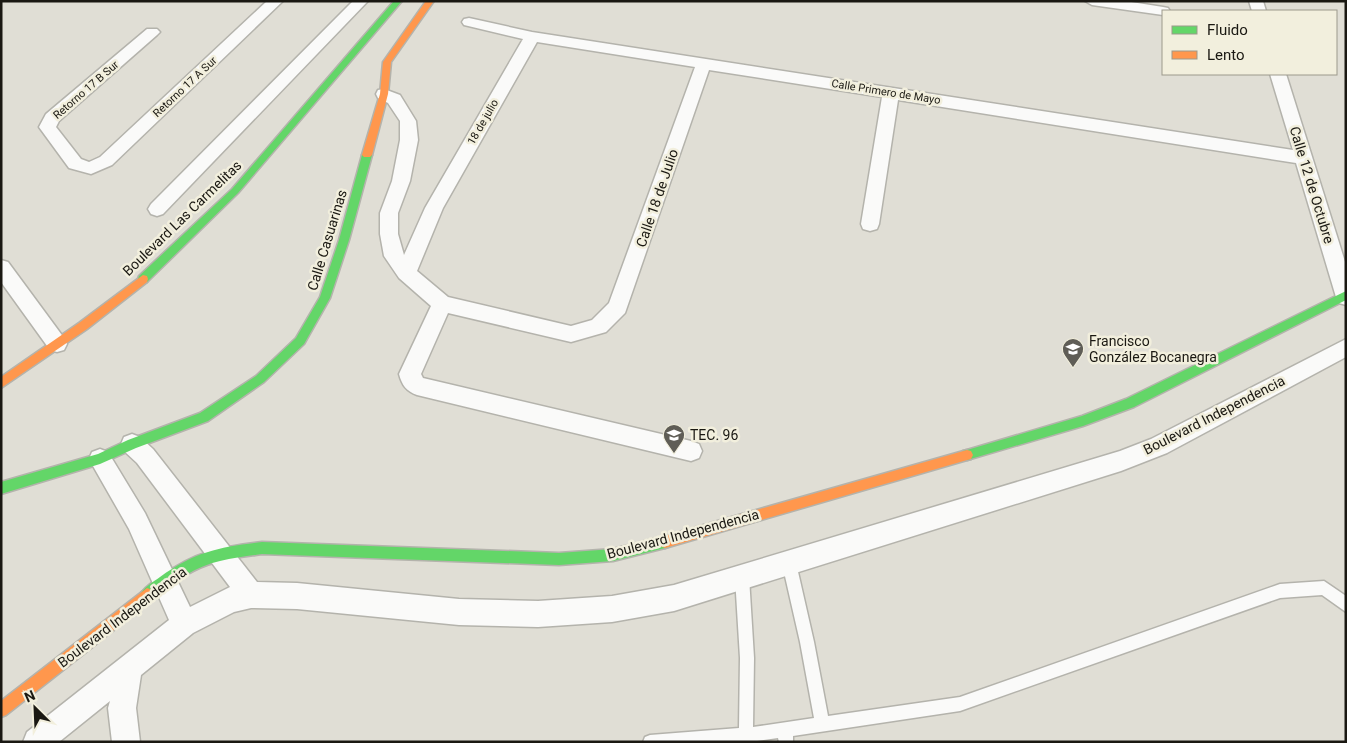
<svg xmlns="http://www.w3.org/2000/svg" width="1347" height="743" font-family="Roboto,sans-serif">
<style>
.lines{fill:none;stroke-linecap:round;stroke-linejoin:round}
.lane-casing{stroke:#b4b3ac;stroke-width:3}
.street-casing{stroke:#b4b3ac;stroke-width:3}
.fast-casing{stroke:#b4b3ac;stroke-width:3}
.slow-casing{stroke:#b4b3ac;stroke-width:3}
.lane{fill:#fafaf9;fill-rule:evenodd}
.street{fill:#fafaf9;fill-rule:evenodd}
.fast{fill:#63d668;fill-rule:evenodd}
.slow{fill:#ff974d;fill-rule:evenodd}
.labels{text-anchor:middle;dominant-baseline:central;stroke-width:5;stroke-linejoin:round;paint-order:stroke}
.far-street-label{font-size:11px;fill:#1a1812;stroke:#f2efdd}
.street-label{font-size:14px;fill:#1a1812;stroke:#f2efdd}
.poi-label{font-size:14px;fill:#1a1812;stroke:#f2efdd;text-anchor:start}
</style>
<rect width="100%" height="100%" fill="#e0ded5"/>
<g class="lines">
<!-- lane casing -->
<g class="lane-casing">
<path id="lane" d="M789,557L794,558L796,563L814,642L828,716L960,697L1280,584L1324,581L1346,596V612L1322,595L1280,598L960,711L793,736V742H779L778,738L750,742H643L645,737L650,735L739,728L740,658L735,577L737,572L742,570L747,572L749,577L754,658L753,727L814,718L800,642L782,563L784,558Z"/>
</g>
<!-- street casing -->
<g class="street-casing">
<path id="street" d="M267,1H283L112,165L91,174L69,168L39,127L46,114L147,29H157L160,32L157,35L59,121L56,127L81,159L89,162L100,157Z
M353,1H368L163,214L157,216L151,214L148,209L151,204Z
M1085,1H1125L1163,7L1168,8L1170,11H1163V15L1092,5Z
M1249,1H1263L1266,11H1252Z
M469,18L532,32L1293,150L1270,74H1286L1346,265V305L1339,303L1336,297L1296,163L898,100L879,224L877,229L870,231L863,229L861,224L882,97L709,70L625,313L606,332L571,342L448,313L421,374L423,378L691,441L699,444L702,451L699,458L691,461L417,395C406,391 402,385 399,374L431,306L399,278L384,256L380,234V213L392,181L400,140V121L388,103L378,98L376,94L378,90L384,89L400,95L416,121L418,140L410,181L398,213V234L404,255L425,208L523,39L464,25L462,22L464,19ZM537,42L695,67L609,303L592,320L571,326L448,297L417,271L443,208Z
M1,260L8,262L64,338L67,344L64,350L57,352L50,350L1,282Z
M1346,339V357L1167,453L1121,471L674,611L612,622L538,627L459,625L297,609L251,608L234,612L193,633L141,675L136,708L140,742H112L108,708L110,701L59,742H23L27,732L169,620L129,529L89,459L92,452L100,449L108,452L145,513L190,607L230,587L137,463L124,451L121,444L124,437L132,434L140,437L153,449L257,582L297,583L459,599L538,601L612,596L674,585L1120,451L1151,439Z"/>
</g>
<!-- fast casing -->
<g class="fast-casing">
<path id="fast" d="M394,1H402L238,193L147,282H139L138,279L139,276L232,189Z
M367,152L372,155L349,240L330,298L304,344L264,382L208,421L136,448L100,464L1,494V482L98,454L128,440L200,413L256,376L296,338L320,297L339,240L362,155Z
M1346,291V300L1134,407L1083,426L967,460L963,459L961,455L963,451L967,450L1082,416L1126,399Z
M665,536L670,538L671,542L670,546L665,548L613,561L559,565L262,554C235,558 210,560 186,575C173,583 161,596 147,602L142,600L140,595C144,587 153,582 160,577C196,551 220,547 262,542L559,553L613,549Z"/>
</g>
<!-- slow casing -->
<g class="slow-casing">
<path id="slow" d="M426,1H434L391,62L388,94L372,155L370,157H364L362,155L380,94L383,62Z
M143,275L147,276L148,279L147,282L87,329L1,388V377L79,323Z
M967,450L971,451L973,455L971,459L967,460L665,548L660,546L659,542L660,538L665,536Z
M147,588L152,590L154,595L152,600L6,715L1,717V701Z"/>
</g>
<!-- lane -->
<use href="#lane" class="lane"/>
<!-- street -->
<use href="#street" class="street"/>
<!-- fast -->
<use href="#fast" class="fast"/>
<!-- slow -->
<use href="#slow" class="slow"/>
</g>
<!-- icons -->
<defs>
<g id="school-pin" transform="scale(1.125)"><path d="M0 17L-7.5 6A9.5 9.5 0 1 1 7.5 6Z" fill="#5f5d56" stroke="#f2efdd"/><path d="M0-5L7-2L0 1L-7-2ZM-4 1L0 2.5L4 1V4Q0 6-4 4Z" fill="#fff"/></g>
</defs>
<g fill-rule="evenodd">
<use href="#school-pin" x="1073" y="349"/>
<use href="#school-pin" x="674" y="435"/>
</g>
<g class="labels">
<!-- far-street labels -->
<g class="far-street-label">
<text transform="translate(185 87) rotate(-43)">Retorno 17 A Sur</text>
<text transform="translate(86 90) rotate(-41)">Retorno 17 B Sur</text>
<text transform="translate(886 92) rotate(9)">Calle Primero de Mayo</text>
<text transform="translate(483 122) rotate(-60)">18 de julio</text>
</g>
<!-- street labels -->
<g class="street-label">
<text transform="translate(1312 185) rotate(73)">Calle 12 de Octubre</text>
<text transform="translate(657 198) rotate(-71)">Calle 18 de Julio</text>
<text transform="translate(182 218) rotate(-44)">Boulevard Las Carmelitas</text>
<text transform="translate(327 240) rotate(-73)">Calle Casuarinas</text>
<text transform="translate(1214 415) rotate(-27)">Boulevard Independencia</text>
<text transform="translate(683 534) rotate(-15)">Boulevard Independencia</text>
<text transform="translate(122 617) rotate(-37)">Boulevard Independencia</text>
</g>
<!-- poi labels -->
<g class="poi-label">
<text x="1089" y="341">Francisco<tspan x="1089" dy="16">González Bocanegra</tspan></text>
<text x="690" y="435">TEC. 96</text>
</g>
</g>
<!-- border -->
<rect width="1347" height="743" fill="none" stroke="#1a1812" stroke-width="5"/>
<!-- legend -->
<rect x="1162" y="10" width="175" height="65" fill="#f2efdd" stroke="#9c998c"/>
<rect x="1172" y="26" width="25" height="8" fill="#63d668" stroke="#9c998c"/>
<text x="1207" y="35" font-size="15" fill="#1a1812">Fluido</text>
<rect x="1172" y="51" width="25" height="8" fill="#ff974d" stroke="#9c998c"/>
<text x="1207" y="60" font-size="15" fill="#1a1812">Lento</text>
<!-- north arrow -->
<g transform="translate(35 708) rotate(336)" stroke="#f2efdd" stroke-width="4" paint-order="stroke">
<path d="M0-4L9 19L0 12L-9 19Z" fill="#1a1812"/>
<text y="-8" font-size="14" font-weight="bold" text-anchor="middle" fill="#1a1812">N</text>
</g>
</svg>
